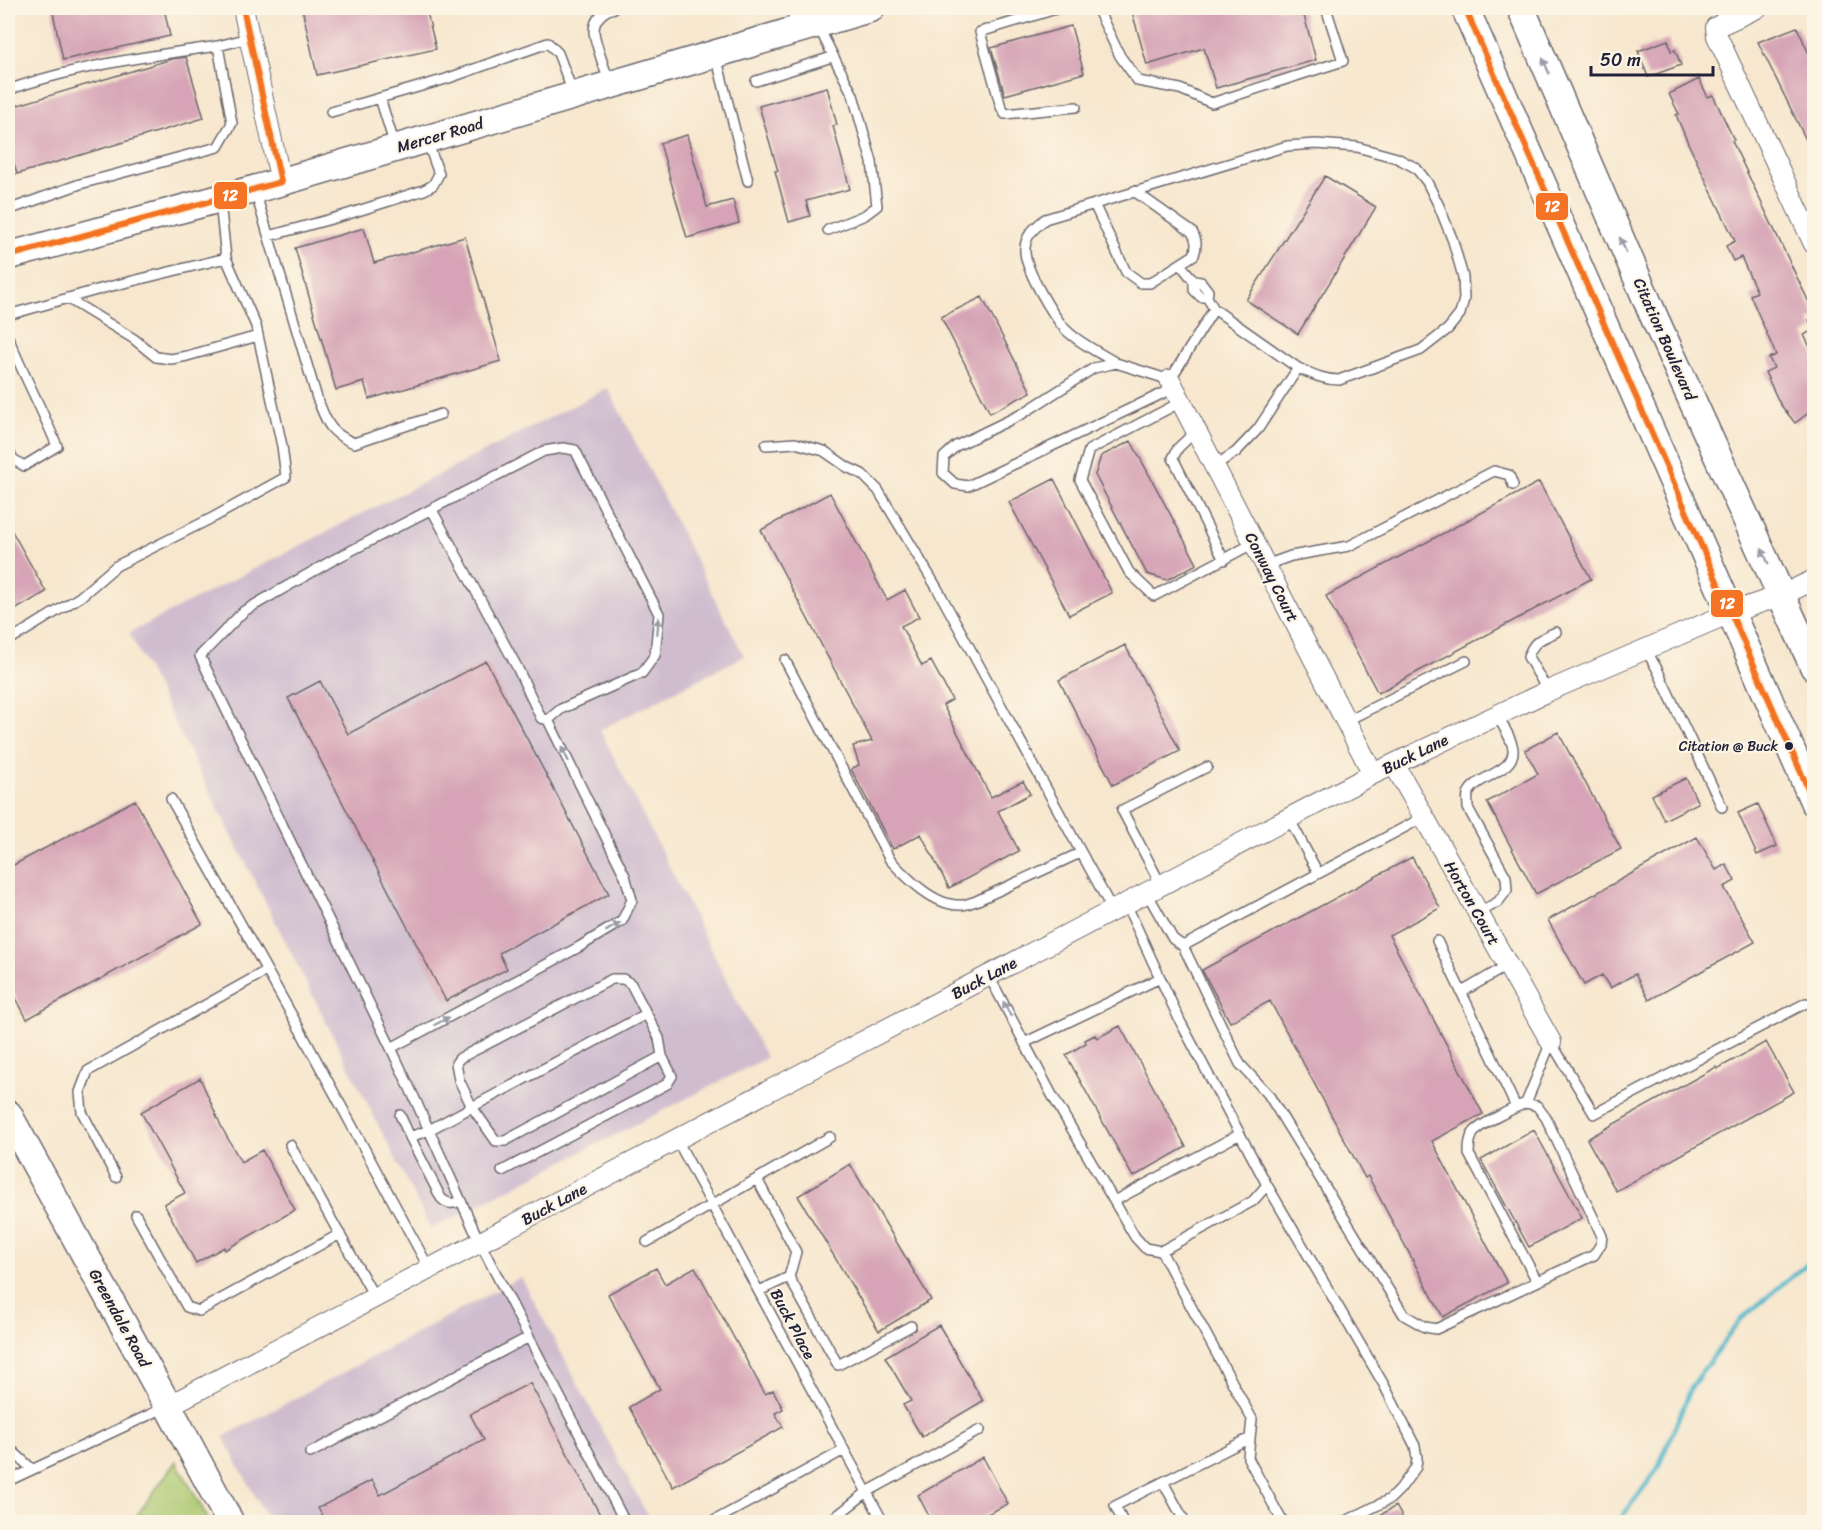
<svg xmlns="http://www.w3.org/2000/svg" width="1822" height="1530" font-family="Sriracha,sans-serif">
<style>
.industrial{fill:#cfbdcf}
.green{fill:#abc86f;stroke:#667555;stroke-width:1.5}
.lines{fill:none;stroke-linecap:round;stroke-linejoin:round}
.stream{stroke:#4bb5c9;stroke-width:4.5}
.building{fill:#d6a4b6}
.lane-casing{stroke:#6d676e;stroke-width:12}
.street-casing{stroke:#6d676e;stroke-width:22}
.secondary-casing{stroke:#6d676e;stroke-width:30}
.lane{stroke:#fff;stroke-width:9}
.street{stroke:#fff;stroke-width:20}
.secondary{stroke:#fff;stroke-width:27}
.bus-1-casing{stroke:#fcf5e5;stroke-width:10}
.bus-1{stroke:#f47324;stroke-width:6}
.oneway{fill:#9c9ca7}
.bus-dot{fill:#22223b;stroke:#fcf5e5;stroke-width:2}
.labels{text-anchor:middle;dominant-baseline:central;stroke-width:4.5;stroke-linejoin:round;paint-order:stroke}
.bus-label{font-size:14px;fill:#22223b;stroke:#fcf5e5;text-anchor:end}
.street-label{font-size:16px;fill:#22223b;stroke:#fcf5e5}
.line-badge{stroke:#fcf5e5;stroke-width:2}
.badge-label{font-size:16px;text-anchor:middle;font-weight:bold;fill:#fff}
</style>
<rect width="100%" height="100%" fill="#fcf5e5"/>
<filter id="ink" filterUnits="userSpaceOnUse"><feTurbulence type="fractalNoise" baseFrequency=".0167" numOctaves="2"/><feDisplacementMap in="SourceGraphic" scale="12" xChannelSelector="R" yChannelSelector="G"/><feConvolveMatrix kernelMatrix="1 2 1 2 8 2 1 2 1" color-interpolation-filters="sRGB"/></filter>
<filter id="wash" filterUnits="userSpaceOnUse"><feTurbulence type="fractalNoise" baseFrequency=".008" numOctaves="4" result="noise"/><feDisplacementMap in="SourceGraphic" scale="24" xChannelSelector="R" yChannelSelector="G"/><feGaussianBlur stdDeviation="1.35" result="paint"/><feColorMatrix in="noise" values="0 0 0 0 0 0 0 0 0 0 0 0 0 0 0 0 0 1.4 0 .05"/><feComposite in="paint" operator="in"/></filter>
<g filter="url(#wash)">
<rect width="100%" height="100%" fill="#f7e7ce"/>
<!-- industrial -->
<path class="industrial" d="M608,388L744,656L600,730L766,1058L431,1229L129,633Z
M521,1277L651,1522H269L223,1437Z"/>
<!-- green -->
<path class="green" d="M176,1461L210,1522H132Z"/>
<g class="lines">
<!-- stream -->
<path class="stream" d="M1618,1522L1657,1470L1692,1386L1740,1320L1814,1258"/>
</g>
<g id="blocks">
<!-- building -->
<path class="building" d="M52,8H164L170,36L63,60Z
M302,8H426L436,49L317,75Z
M1131,8H1302L1316,60L1216,88L1204,48L1147,65Z
M1071,26L1084,73L1005,95L991,48Z
M1797,27L1810,56L1815,54V158L1758,42Z
M1668,40L1671,51L1675,50L1681,65L1648,77L1638,51Z
M186,57L204,118L17,174L8,141V108L172,59Z
M1699,79L1708,97L1713,95L1734,140L1732,141L1815,315V318L1809,320L1813,330L1804,335L1815,357V408L1795,423L1780,404L1765,372L1774,368L1769,358L1776,355L1750,295L1757,292L1741,257L1733,261L1726,246L1735,241L1688,143L1676,115L1679,114L1669,94Z
M827,87L837,125L833,126L850,189L806,201L810,216L789,222L775,171H778L759,106Z
M687,135L707,207L733,200L739,223L687,238L660,143Z
M1325,176L1376,207L1298,334L1246,300Z
M364,228L374,263L465,237L501,361L369,399L364,382L336,390L295,248Z
M982,297L1031,392L990,413L941,317Z
M1131,441L1197,564L1167,580L1147,574L1095,475L1101,456Z
M1054,479L1112,593L1069,615L1009,502Z
M1539,482L1591,579L1378,693L1326,596Z
M830,493L887,600L905,590L919,617L901,626L922,666L931,661L952,700L943,705L991,797L1023,781L1030,794L998,811L1019,851L949,888L921,834L893,849L851,769L859,765L853,746L872,741L761,530Z
M8,524L46,592L8,614Z
M1125,645L1180,751L1113,785L1059,680Z
M486,661L609,894L499,953L507,969L446,1001L288,698L320,681L348,734Z
M1558,732L1621,849L1536,894L1487,802L1538,774L1525,750Z
M1686,778L1698,803L1664,820L1652,795Z
M135,800L202,924L27,1019L8,983V868Z
M1758,804L1777,846L1757,855L1738,813Z
M1697,837L1716,870L1726,864L1735,881L1724,887L1755,942L1649,1000L1635,974L1610,988L1602,975L1584,985L1548,920Z
M1412,857L1440,908L1389,935L1483,1114L1432,1141L1507,1283L1443,1317L1368,1176L1365,1178L1270,1001L1230,1022L1202,970Z
M1120,1026L1186,1147L1133,1177L1066,1055L1086,1043L1085,1040L1095,1035L1097,1038Z
M1766,1042L1794,1092L1616,1191L1587,1139L1716,1067L1717,1069Z
M200,1078L222,1128L241,1162L262,1150L295,1210L225,1250L224,1247L196,1263L164,1204L185,1193L141,1112Z
M1534,1130L1582,1218L1529,1247L1481,1160Z
M850,1164L931,1300L879,1331L798,1196Z
M695,1267L765,1394L773,1390L783,1409L775,1413L783,1427L673,1487L629,1407L660,1389L608,1294L656,1268L665,1284Z
M939,1325L983,1401L922,1437L903,1405L911,1401L885,1357Z
M530,1383L604,1522H326L318,1508L372,1480L380,1495L484,1440L470,1414Z
M983,1457L1008,1504L971,1522H932L918,1495Z
M1396,1506L1405,1522H1368Z"/>
</g>
</g>
<g filter="url(#ink)">
<use href="#blocks" fill-opacity="0" stroke="#6d676e" stroke-width="1.5"/>
<g class="lines">
<!-- lane casing -->
<g class="lane-casing">
<path id="lane" d="M198,8L199,10
M789,8L799,26
M1059,8L980,32L1001,107L1005,114L1076,107
M1097,8L1120,56L1138,81L1180,89L1212,103L1343,61L1326,8
M1717,24L1725,8
M818,26L853,95L872,162L877,206L865,215L828,230
M218,46L249,38
M716,56L748,181
M756,81L832,57
M609,82C606,71 594,41 594,31C594,20 603,10 614,8
M8,90C75,66 148,56 218,46L232,123L218,147L80,184L8,210
M380,98L395,146
M331,112L446,79L548,43L558,53L573,93
M255,191L317,398C327,422 328,432 354,443L441,414
M1094,204L1126,272L1141,283H1150L1194,255C1197,246 1197,240 1192,232L1134,191
M269,236L342,216L424,190L433,185L439,174L427,141
M1180,264L1194,281
M1207,297H1201L1194,290V281L1201,282L1208,291L1207,297L1214,309
M67,298L134,339L156,357L171,359L187,356L258,336
M8,315L104,288L226,258L220,202
M8,337C23,374 42,409 57,446L24,466L13,459L8,450
M1116,363C1100,353 1079,343 1066,330C1053,316 1023,267 1025,248C1026,234 1035,228 1045,219L1287,146L1316,144L1357,147L1397,158L1416,168L1427,182L1439,206L1453,241L1463,277L1464,299L1460,314L1448,329L1421,350L1339,380C1324,380 1312,374 1298,368
M1174,388L968,486L955,484L943,473L944,457L956,446L1022,414L1094,368L1116,363L1170,380L1214,309L1298,368L1258,429L1236,452L1214,466
M1181,402L1089,450L1080,480L1129,572L1154,596L1254,543
M1196,431L1178,448L1173,458L1224,560
M766,445L795,443L824,451L847,467L862,474L878,490L937,588L1113,911
M432,510L517,667L541,718L548,720
M1266,565L1291,556L1349,546L1494,471L1509,475L1513,485
M8,640L23,632L80,597L116,566L214,517L286,477L282,446L256,326L226,258
M1646,650L1657,669L1722,807
M785,660L890,860C907,878 935,907 962,905C966,905 972,902 976,901L1080,853
M1548,691L1528,657C1534,640 1541,639 1556,632
M1346,721L1466,661
M171,799L299,1028L430,1270
M1289,818L1318,873
M1161,885L1122,810L1207,767
M1147,893L1173,939L1183,946L1424,817
M1478,913L1498,902L1507,890L1506,877L1468,808C1468,803 1467,799 1468,794C1476,775 1515,773 1513,749C1512,738 1502,725 1497,715
M1437,941L1516,1107
M1183,946L1240,1064L1268,1094L1404,1315L1425,1327L1436,1329L1594,1255L1601,1244L1602,1236L1546,1118L1537,1106L1526,1103L1551,1042
M989,976L1052,1095L1135,1237L1145,1248L1161,1251L1253,1201L1267,1185L1180,1021L1126,904
M1462,992L1508,965
M1551,1042L1594,1114L1806,1003
M1024,1043L1160,978
M391,1048L579,947L622,921L632,900L625,876L548,720L561,709L642,673L655,655L659,614L575,450L563,448L544,451L333,560L244,611L200,656L391,1048L414,1097L480,1243L625,1522
M1526,1103C1516,1107 1481,1124 1475,1131C1469,1137 1469,1147 1469,1154L1537,1281
M400,1115L410,1137
M677,1140L883,1522
M290,1145L375,1298
M502,1171L667,1084L672,1076L662,1056
M116,1177L82,1112L80,1092L88,1071L266,971
M757,1179L796,1252L789,1277L838,1365L911,1326
M1267,1185L1384,1385L1415,1446L1417,1458L1416,1467L1400,1489L1390,1499L1344,1522
M461,1201C452,1204 448,1205 441,1198L410,1137L429,1130L472,1107L496,1141H505L662,1056L659,1038L631,984L623,979H612L460,1058L456,1063L459,1080L472,1107L646,1014
M1114,1201L1240,1134
M136,1215L187,1307L199,1311L340,1234
M647,1242L830,1137
M1161,1251L1252,1419L1248,1458L1281,1519L1285,1522
M759,1291L789,1277
M8,1447L32,1469
M310,1453L529,1337
M8,1481L166,1407
M1163,1482L1185,1522
M712,1522L844,1450
M825,1522L838,1515L867,1492L980,1430
M1123,1522L1115,1506L1250,1438"/>
</g>
<!-- street casing -->
<g class="street-casing">
<path id="street" d="M243,8L281,182
M1757,8L1716,27L1717,36L1814,244
M1170,380L1373,774
M1394,764L1551,1042
M168,1406L1373,774L1548,691L1730,613L1782,595L1814,580"/>
</g>
<!-- secondary casing -->
<g class="secondary-casing">
<path id="secondary" d="M1465,8L1814,802
M1521,8L1655,319L1814,667
M8,256L281,182L871,8
M8,1114L168,1406L230,1522"/>
</g>
<!-- lane -->
<use href="#lane" class="lane"/>
<!-- street -->
<use href="#street" class="street"/>
<!-- secondary -->
<use href="#secondary" class="secondary"/>
<!-- bus-1 casing -->
<g class="bus-1-casing">
<path id="bus-1" d="M1465,8L1814,802
M8,256L281,182L243,8"/>
</g>
<!-- bus-1 -->
<use href="#bus-1" class="bus-1"/>
</g>
<!-- one-way arrows -->
<defs><path id="oneway-solid" d="M-6-.8H1V-3.2L6.5 0L1 3.2V.8H-6Z" transform="scale(1.5)"/></defs>
<g class="oneway">
<use href="#oneway-solid" transform="translate(1546 66) rotate(-113)"/>
<use href="#oneway-solid" transform="translate(1623 245) rotate(-113)"/>
<use href="#oneway-solid" transform="translate(1765 556) rotate(-115)"/>
<use href="#oneway-solid" transform="translate(658 626) rotate(-85)"/>
<use href="#oneway-solid" transform="translate(565 754) rotate(-116)"/>
<use href="#oneway-solid" transform="translate(613 927) rotate(-31)"/>
<use href="#oneway-solid" transform="translate(1007 1009) rotate(-117)"/>
<use href="#oneway-solid" transform="translate(442 1021) rotate(-28)"/>
</g>
</g>
<!-- markers -->
<circle class="bus-dot" cx="1789" cy="746" r="5"/>
<g class="labels">
<!-- bus labels -->
<g class="bus-label">
<text x="1778" y="746">Citation @ Buck</text>
</g>
<!-- street labels -->
<g class="street-label">
<text transform="translate(440 135) rotate(-16)">Mercer Road</text>
<text transform="translate(1665 339) rotate(66)">Citation Boulevard</text>
<text transform="translate(1272 577) rotate(63)">Conway Court</text>
<text transform="translate(1415 754) rotate(-26)">Buck Lane</text>
<text transform="translate(1472 903) rotate(60)">Horton Court</text>
<text transform="translate(984 978) rotate(-28)">Buck Lane</text>
<text transform="translate(554 1204) rotate(-28)">Buck Lane</text>
<text transform="translate(120 1318) rotate(61)">Greendale Road</text>
<text transform="translate(793 1324) rotate(62)">Buck Place</text>
</g>
</g>
<g class="line-badge">
<rect x="213" y="181" width="35" height="29" rx="6" fill="#f47324"/>
<rect x="1535" y="192" width="34" height="29" rx="6" fill="#f47324"/>
<rect x="1710" y="589" width="34" height="29" rx="6" fill="#f47324"/>
</g>
<g class="badge-label">
<text x="230" y="201">12</text>
<text x="1552" y="212">12</text>
<text x="1727" y="609">12</text>
</g>
<!-- margin -->
<rect width="1822" height="1530" fill="none" stroke="#fcf5e5" stroke-width="30"/>
<!-- scale -->
<path d="M1591 66v9h122v-9" fill="none" stroke="#22223b" stroke-width="3"/>
<text x="1600" y="66" font-size="18" fill="#22223b" stroke="#fcf5e5" stroke-width="4.5" paint-order="stroke">50 m</text>
</svg>
